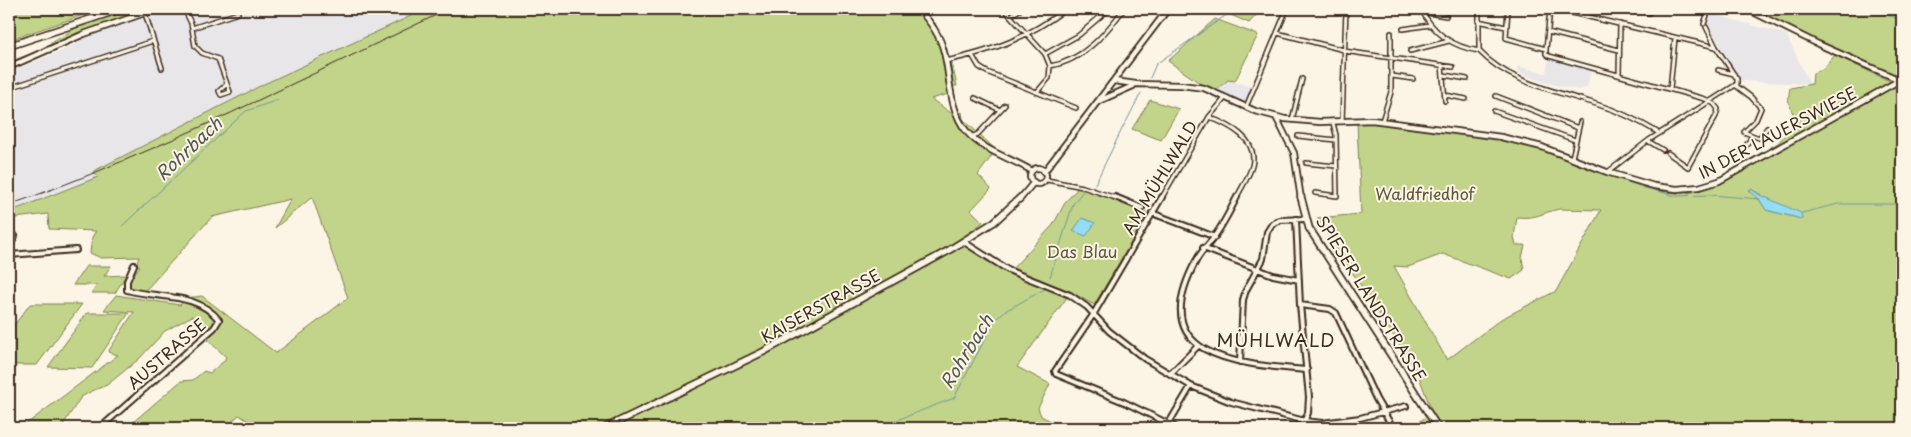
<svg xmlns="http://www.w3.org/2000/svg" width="1911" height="437" font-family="'Playpen Sans',sans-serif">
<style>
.built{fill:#e9e6ea}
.green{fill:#c2d489;stroke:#7e7f54;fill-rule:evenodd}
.water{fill:#93def4;stroke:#70969e}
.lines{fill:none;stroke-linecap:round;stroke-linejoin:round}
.stream{stroke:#70969e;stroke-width:1}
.street-far1-casing{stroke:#3b2a1e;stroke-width:6}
.street-casing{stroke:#3b2a1e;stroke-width:8}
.secondary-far1-casing{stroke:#3b2a1e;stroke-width:8}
.secondary-casing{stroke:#3b2a1e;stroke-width:9}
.highway-casing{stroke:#3b2a1e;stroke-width:9}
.street-far1{stroke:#fcf5e5;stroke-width:3}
.street{stroke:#fcf5e5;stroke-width:4}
.secondary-far1{stroke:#fcf5e5;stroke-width:4.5}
.secondary{stroke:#fcf5e5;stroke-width:5.5}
.highway{stroke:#fcf5e5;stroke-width:6}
.rail{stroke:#3b2a1e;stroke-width:1}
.labels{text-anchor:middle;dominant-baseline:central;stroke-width:4;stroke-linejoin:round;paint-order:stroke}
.street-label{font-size:16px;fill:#3b2a1e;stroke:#fcf5e5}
.park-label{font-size:16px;fill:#5d5439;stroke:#fcf5e5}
.water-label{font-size:18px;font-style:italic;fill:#515754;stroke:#fcf5e5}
.neighbourhood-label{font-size:18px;letter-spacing:1px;fill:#3b2a1e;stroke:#fcf5e5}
</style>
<rect width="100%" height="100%" fill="#fcf5e5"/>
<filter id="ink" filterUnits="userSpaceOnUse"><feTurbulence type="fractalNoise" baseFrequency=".02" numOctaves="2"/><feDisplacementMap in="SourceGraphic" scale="10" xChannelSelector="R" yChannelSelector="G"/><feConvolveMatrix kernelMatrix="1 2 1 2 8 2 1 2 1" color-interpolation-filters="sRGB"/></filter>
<g filter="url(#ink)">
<!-- built -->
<path class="built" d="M159,9H426L264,84L95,171L99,177L9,212V72L66,49L84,39V36Z
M1708,13L1786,34L1810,84L1741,81L1707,24Z
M1549,57L1591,68L1588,85L1585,88L1579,90L1546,83L1517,72L1518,66L1546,73Z
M1228,80L1252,87L1246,104L1216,90Z"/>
<!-- green -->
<path class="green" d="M9,9H101L9,40Z
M128,9H152L9,66V62L36,52L76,28Z
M426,9H921L935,23L952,64L957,86H951L952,93L931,99L954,115L962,112L963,119L996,150L978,175L991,189L971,210L983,222L960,240L986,261L1010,274L1068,296L1017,367L1050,384L1038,408L1041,416L1065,428H401L399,423L388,428H260L239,415L225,428H126L181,381L193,380L204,371L210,373L224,361L226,357L208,340L214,330L192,316L165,331L139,359L107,385L92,391L81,397L61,428H21L118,355L108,352L134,312L104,310L116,295L180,305L186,298L202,296L276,353L348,298L312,197L275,228L291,199L212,217L144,292L133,291L128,285L131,273H135L140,266L136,265L139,257L101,258L90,253L92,237L96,231L49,229L48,214L15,218L9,221V212L98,177L94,171L264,84Z
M1225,9H1262L1249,23L1222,11Z
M1750,9H1902V78L1837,51Z
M1215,19L1258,35L1235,81L1228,80L1216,90L1201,84L1168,61Z
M1835,55L1902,87V199L1900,200L1902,202V428H1411L1432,412L1418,374L1317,218L1361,214L1357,122C1380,120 1405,126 1429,129C1463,133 1500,136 1534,146C1574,159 1655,201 1693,192L1694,187L1711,182L1778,143L1796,122L1788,100L1790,88L1812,84L1813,73L1824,68ZM1751,189L1802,219L1766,210L1759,199L1749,191ZM1559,209L1601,210L1556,291L1501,319L1447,360L1394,266L1408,267L1443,254L1511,279L1524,270L1522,258L1525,245H1516L1514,237L1517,217C1537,219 1541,213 1559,209Z
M1150,100L1179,109L1161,140L1132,129Z
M1079,187L1110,197L1148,214L1094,305L1071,292L1012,269L1053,225L1066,201Z
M86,266H111L104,276L126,275L115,293H92L97,285H73Z
M30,304H82L37,365H9V332Z
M87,313H129L92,368L48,367Z"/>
<!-- water -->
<path class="water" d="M1751,189L1760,195L1801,213L1802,219L1766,210L1759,199L1749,190Z
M1082,218L1095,223L1086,236L1073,231Z"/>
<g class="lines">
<!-- stream -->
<path class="stream" d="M1869,9L1902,20
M1150,78L1156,64L1235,9
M1126,122L1141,93
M1095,184L1125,123
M1642,187L1676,196L1710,195L1760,199
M1802,213L1838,204H1902
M122,226L246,111L278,100
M1050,277L1073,204L1083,191
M877,428L954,398L995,320L1005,311L1045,289"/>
<!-- street-far1 casing -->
<g class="street-far1-casing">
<path id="street-far1" d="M184,9L191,23L195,46L202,53L218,59L230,92L221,95L219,91L227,84
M1004,9L1045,54L1050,66C1083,61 1105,34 1124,9
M1400,9L1421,10
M1421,9C1433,33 1453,47 1479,51
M1479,9V51C1509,83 1556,91 1596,104C1619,111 1639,121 1659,133
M1508,9L1506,38L1546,49
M1550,9L1546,49V54L1549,56L1705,99L1714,104L1718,109L1716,116L1688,167L1668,153
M1555,9L1716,47
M1635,9L1649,13
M1422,12L1446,16
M145,13L162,68
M1010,16L1021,9
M1478,21L1506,27
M1704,24L1709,9
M192,28L238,13
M1403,29L1430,25
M1548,32L1619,50
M1277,33L1344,50
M1344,51L1453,67
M1410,51L1449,41
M1045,54L1079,35L1109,9
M972,55L979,67L987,72L1076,108
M946,61C993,51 1027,38 1066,9
M1442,65L1445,101
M1718,70L1734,74
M1444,75L1467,79
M1619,75L1620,24
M1392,76L1413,79
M1735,85L1751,97L1761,108L1756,120L1744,132L1759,138L1767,128
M9,88L153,41
M1670,89L1675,38
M1037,92L1049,78L1050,66
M1445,95L1466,99
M1496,96L1578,128
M975,98L1000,110
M1246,107L1287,9
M1494,111L1575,140
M1209,117C1229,125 1259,139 1252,166C1249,177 1241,188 1236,199
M1292,120L1302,79
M1382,121L1391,92V33
M1342,122L1346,9
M1298,136L1336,140
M971,137L978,134L1005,105
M1648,141L1663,150
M1742,152L1752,136
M1572,158L1580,122
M1306,163L1336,166
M1609,171L1649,140L1737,84V79L1716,47L1706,27
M1047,180L1083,187L1119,199
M1315,193L1337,196L1336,135L1333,123
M1161,199L1209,117L1226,97"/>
</g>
<!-- street casing -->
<g class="street-casing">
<path id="street" d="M1115,197L1142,208
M1162,197L1093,315L1055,371L1056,374L1124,402L1177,428
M1237,197C1230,211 1223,225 1214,237C1208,246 1201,251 1196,261C1144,358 1236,364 1307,370
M1152,213L1215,237
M1296,219L1300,305L1309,397L1308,413L1301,428
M964,242L1008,270L1070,295L1087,307L1109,331L1145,359L1191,386L1231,402L1305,421L1322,423L1360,418L1406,406
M9,248L15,236L13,235
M1203,248L1273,275L1299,280
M9,255L76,250
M1300,305L1330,309L1336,313L1376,399L1393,428
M1240,362L1243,300L1246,290L1263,259L1267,232L1272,224L1280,220L1305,219
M1170,374L1198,346
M1169,423L1191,386
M100,428L214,328L219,320C197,292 159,299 127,290V281L134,265"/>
</g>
<!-- secondary-far1 casing -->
<g class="secondary-far1-casing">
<path id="secondary-far1" d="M919,9C930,22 940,35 944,52C951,78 948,109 967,132C983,151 1011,158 1032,171
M1747,9L1818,44L1902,81
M9,67L84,34L156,9
M1114,81L1136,84L1181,85L1204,88L1255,111L1285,119L1320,122L1372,120L1501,137L1542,147L1607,172L1654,186L1677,189L1699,187L1719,181L1900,80
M1099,101L1133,86
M1276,117L1294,153L1301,199
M1030 176a8 8 0 1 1 16 0a8 8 0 1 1-16 0Z
M1044,172L1168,9
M1020,199L1034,182"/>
</g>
<!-- secondary casing -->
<g class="secondary-casing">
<path id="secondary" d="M1301,197L1309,228L1438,428
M605,428L763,352L946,252L994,222L1021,197"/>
</g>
<!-- highway casing -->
<g class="highway-casing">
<path id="highway" d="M9,46L121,9"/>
</g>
<!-- street-far1 -->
<use href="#street-far1" class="street-far1"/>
<!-- street -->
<use href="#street" class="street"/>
<!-- secondary-far1 -->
<use href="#secondary-far1" class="secondary-far1"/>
<!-- secondary -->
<use href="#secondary" class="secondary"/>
<!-- highway -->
<use href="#highway" class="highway"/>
<!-- rail -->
<path class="rail" d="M9,205C161,152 304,77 449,9"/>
</g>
</g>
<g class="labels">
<!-- street labels -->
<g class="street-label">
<text transform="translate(1777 132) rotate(-28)">IN DER LAUERSWIESE</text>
<text transform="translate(1159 177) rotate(-59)">AM MÜHLWALD</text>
<text transform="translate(1372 298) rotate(58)">SPIESER LANDSTRASSE</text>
<text transform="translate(820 305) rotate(-29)">KAISERSTRASSE</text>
<text transform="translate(166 353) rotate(-41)">AUSTRASSE</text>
</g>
<!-- park labels -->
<g class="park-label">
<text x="1425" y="193">Waldfriedhof</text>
<text x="1082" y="251">Das Blau</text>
</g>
<!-- water labels -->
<g class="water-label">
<text transform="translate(188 148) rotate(-43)">Rohrbach</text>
<text transform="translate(966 351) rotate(-58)">Rohrbach</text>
</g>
<!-- neighbourhood labels -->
<g class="neighbourhood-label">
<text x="1276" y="339">MÜHLWALD</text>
</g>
</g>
<!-- margin -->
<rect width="1911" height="437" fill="none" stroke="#fcf5e5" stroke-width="30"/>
<rect x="15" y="15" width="1881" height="407" fill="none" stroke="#3b2a1e" stroke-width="2" filter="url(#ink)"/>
</svg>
